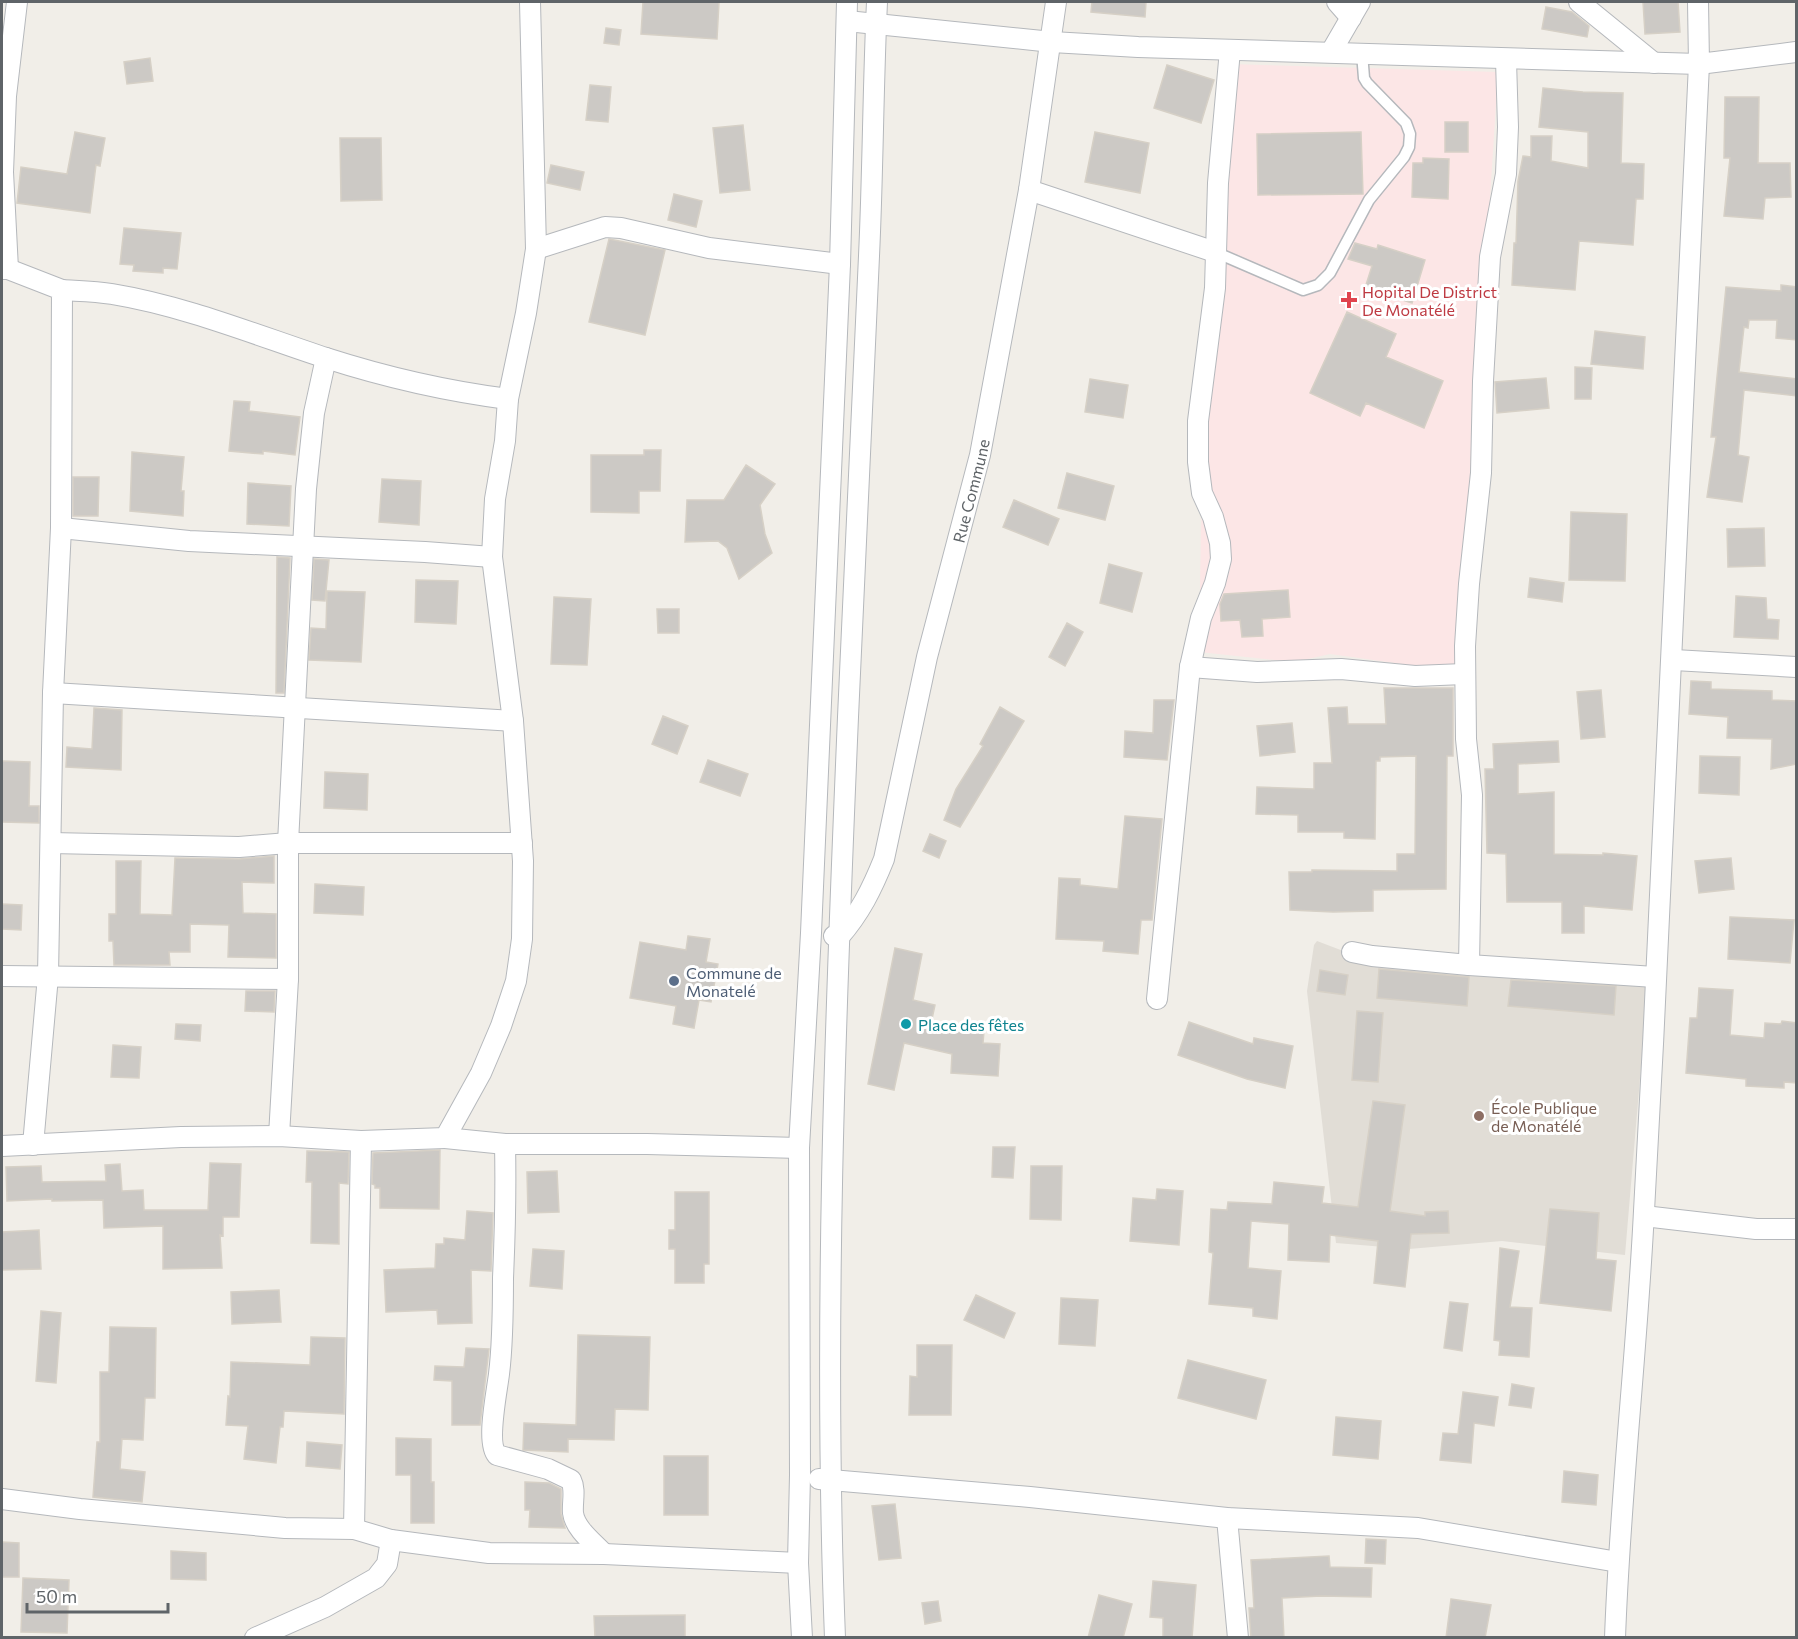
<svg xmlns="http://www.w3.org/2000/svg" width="1798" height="1639" font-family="Commissioner,sans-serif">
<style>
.education{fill:#e1ddd6}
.medical{fill:#fce6e6}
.building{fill:#ccc9c5;stroke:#d6d0c6;stroke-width:1.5}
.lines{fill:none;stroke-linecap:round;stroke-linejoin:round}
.lane-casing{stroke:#b5b8bc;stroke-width:13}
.street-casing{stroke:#b5b8bc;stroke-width:22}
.lane{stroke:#fff;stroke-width:10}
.street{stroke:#fff;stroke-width:20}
.health-dot{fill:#e0444e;stroke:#fff;stroke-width:2}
.service-dot{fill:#5c6f8a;stroke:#fff;stroke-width:2}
.culture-dot{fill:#0f9aa8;stroke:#fff;stroke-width:2}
.education-dot{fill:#8d6e63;stroke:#fff;stroke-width:2}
.labels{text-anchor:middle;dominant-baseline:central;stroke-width:6;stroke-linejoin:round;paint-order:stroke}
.health-label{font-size:16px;fill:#be3a42;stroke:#fff;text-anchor:start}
.street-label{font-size:16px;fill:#5f6468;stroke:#fff}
.service-label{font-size:16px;fill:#4e5e75;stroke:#fff;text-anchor:start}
.culture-label{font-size:16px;fill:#0d838f;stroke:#fff;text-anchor:start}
.education-label{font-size:16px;fill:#785e54;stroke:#fff;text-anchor:start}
</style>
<rect width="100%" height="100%" fill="#f1eee8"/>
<!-- education -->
<path class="education" d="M1317,941L1359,957L1648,984L1625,1255L1502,1241L1409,1249L1336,1243L1307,991L1314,945Z"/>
<!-- medical -->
<path class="medical" d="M1226,64L1498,72L1460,672L1330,654L1294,662L1199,652L1201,528Z"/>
<!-- building -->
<path class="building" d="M643,2H719L717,39L641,34Z
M1092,2H1146L1145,17L1091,12Z
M1643,2H1678L1680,32L1645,34Z
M1546,7L1572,12L1589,26L1587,37L1542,29Z
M606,28L621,30L619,45L604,43Z
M150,58L153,81L127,84L124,62Z
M1167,65L1214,80L1201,123L1154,108Z
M590,85L611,87L608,122L586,120Z
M1543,88L1583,92L1623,93L1621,163L1644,164L1643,199H1636L1633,245L1579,241L1575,290L1512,285L1514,243H1516L1518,181L1523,156L1531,157V136H1552L1551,161L1588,168V132L1539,127Z
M1725,97H1759L1758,163H1790L1791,197L1765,198L1763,219L1724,216L1730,158H1724Z
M1445,122H1468V152H1445Z
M743,125L750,190L720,193L713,128Z
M75,132L105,138L100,166L96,165L90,213L17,203L21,167L67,174Z
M1095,132L1149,143L1140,193L1085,182Z
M1361,132L1363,194L1258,195L1257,134Z
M340,138H381L382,200L341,201Z
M1423,158L1449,159L1448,199L1412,197L1413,163H1423Z
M551,165L584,172L580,190L547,183Z
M674,194L702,201L696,227L668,220Z
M124,228L181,233L177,269L163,268V273L133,271L134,265L120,264Z
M609,239L665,250L645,335L589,322Z
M1355,243L1377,249L1378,245L1425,260L1412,303L1365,288L1372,266L1348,259Z
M1781,285L1797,287V340L1776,338L1777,320H1749L1748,328L1744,327L1739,372L1797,379V396L1744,390L1738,455L1749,457L1742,502L1707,497L1716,437H1711L1726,287L1781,291Z
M1347,312L1396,334L1386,357L1443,381L1424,428L1366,403L1360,416L1310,393Z
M1595,331L1645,337L1643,369L1591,364Z
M1575,367L1592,368L1591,399H1575Z
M1546,378L1549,408L1497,413L1495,382Z
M1090,379L1128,385L1123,418L1085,412Z
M234,401L250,402L249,411L300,417L295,455L263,451V454L229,451Z
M644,450H661L660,491H639V513L591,512V455H644Z
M132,452L184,457L181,491H184L183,516L130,511Z
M746,465L775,484L760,505L765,534L772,553L739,579L727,548L718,541L685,542L687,500H724Z
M1067,473L1114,486L1105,520L1058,508Z
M73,477H99L98,516H73Z
M382,479L421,481L419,525L379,522Z
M248,483L291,486L289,526L247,524Z
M1014,500L1059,519L1048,545L1003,527Z
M1571,512L1627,514L1625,581L1569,580Z
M1764,528L1765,566L1728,567L1727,529Z
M277,557L290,558L284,693H276Z
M314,559L329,560L325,601L312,600Z
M1109,564L1142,573L1132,612L1100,603Z
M1530,578L1564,583L1562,602L1528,597Z
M416,580L458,581L456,624L415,622Z
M1288,590L1290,617L1262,619L1263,636L1242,637L1240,620L1221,621L1220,604L1224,594Z
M327,591L365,592L361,662L309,660L311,628L326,629Z
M1736,596L1766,598L1767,619L1779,620L1778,639L1734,637Z
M554,597L591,599L587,665L551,664Z
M657,609H679V633H658Z
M1067,623L1083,632L1065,666L1049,657Z
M1691,681L1711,682V689L1772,691V700L1797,701V764L1771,769L1772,739L1727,738L1728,717L1689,714Z
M1384,688H1453V756H1447L1446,889L1373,890V911L1333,912L1290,910L1289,872H1312V870L1397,871V854H1415L1416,756L1380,757V761H1376L1375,839L1344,838V832H1298V815L1256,814L1257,787L1314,789V763H1332L1328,708L1347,707L1348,724H1386Z
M1601,690L1605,737L1581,739L1577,692Z
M1154,700H1174L1167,760L1124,757L1125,731L1153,733Z
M1000,707L1024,721L960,827L944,820L956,789L983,746L980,744Z
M94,708L122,710L121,770L66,767L67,747L92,749Z
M663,716L688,726L677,754L652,744Z
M1292,723L1295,752L1260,756L1257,726Z
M1558,741L1559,762L1518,764V794L1554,792V854L1603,855V853L1637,856L1632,910L1584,906V933H1562V902H1507L1506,854L1487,853L1485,769H1494L1493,744Z
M1700,756L1740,757L1739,795L1699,793Z
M708,760L748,774L740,796L700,782Z
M2,761L30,762L29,806H39V823L2,822Z
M325,772L368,774L367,810L324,808Z
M1125,816L1162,819L1152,920H1141L1138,954L1103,951L1104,941L1056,939L1059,878L1080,879V885L1118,889Z
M930,834L946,841L939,858L923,851Z
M274,856V883L242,882L243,913L276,914V958L228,957L229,925L190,924V952H169L170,965H114L113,941H109V914H116V861H141L140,914L172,915L175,858L239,859Z
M1731,858L1734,889L1699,893L1695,861Z
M315,884L364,887L363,915L314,913Z
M2,904L22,905L21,930L2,929Z
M1730,917L1794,920L1790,963L1728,959Z
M688,936L710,939L706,962L718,964L711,1002L699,1000L694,1028L673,1024L676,1006L630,998L640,942L686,950Z
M895,948L922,954L913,1000L935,1005L930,1028L984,1031L983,1043L1000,1044L998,1076L951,1073L952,1054L904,1043L894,1090L868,1084Z
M1379,969L1469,977L1467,1006L1377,998Z
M1320,970L1348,975L1345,995L1317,991Z
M1511,980L1616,986L1614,1015L1508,1006Z
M1699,988L1733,990L1730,1035L1764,1038L1765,1023L1781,1024L1782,1021L1797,1023V1083L1784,1082V1088L1746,1086V1079L1686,1073L1690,1018H1697Z
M246,991H275L274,1012L245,1011Z
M1357,1011L1383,1013L1378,1082L1352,1080Z
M1189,1022L1253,1044L1254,1038L1293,1046L1285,1088L1247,1079L1178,1055Z
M176,1024L201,1025L200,1041L175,1039Z
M113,1045L141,1047L139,1078L111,1077Z
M1373,1101L1405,1105L1390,1211L1425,1216V1212L1448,1211L1449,1233L1411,1234L1405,1287L1374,1283L1378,1241L1330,1235L1329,1262L1288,1260L1289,1224L1251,1221L1248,1268L1281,1271L1277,1319L1253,1316V1308L1209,1304L1213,1253L1209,1252L1211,1209L1227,1210L1228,1202L1272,1204L1274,1182L1324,1187L1322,1203L1358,1207Z
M993,1147H1015L1013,1178L992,1177Z
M440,1150L439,1209L380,1208V1188H375V1185L372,1184L373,1153Z
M307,1151L349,1152L348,1184L339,1183V1244L311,1243L312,1182H306Z
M210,1163L241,1164L239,1217H223V1236L220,1235L222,1268L163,1269V1226L104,1228L103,1200L52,1201V1199L7,1201L6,1167L41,1166L42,1182L106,1181L105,1165L120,1164L122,1191L143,1190L144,1210H208Z
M1031,1166H1062L1061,1220L1030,1219Z
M557,1171L559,1212L528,1213L527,1172Z
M1157,1189L1183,1191L1179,1245L1130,1241L1133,1198L1156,1200Z
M675,1192H709V1264H704V1283H675V1249H669V1230H675Z
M1550,1209L1599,1213L1596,1259L1616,1261L1611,1311L1540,1303Z
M467,1211L493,1213L491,1271L471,1270L472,1323L438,1324L437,1310L386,1312L384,1270L435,1268L436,1244H444V1238L465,1240Z
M39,1230L41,1269L2,1270V1232Z
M1500,1248L1519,1251L1510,1307L1532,1308L1529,1357L1499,1355L1500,1341L1494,1340Z
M533,1249L564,1251L562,1289L530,1286Z
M279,1290L281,1322L232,1324L231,1292Z
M976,1295L1015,1313L1004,1338L964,1320Z
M1061,1298L1098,1300L1095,1346L1059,1344Z
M1450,1302L1468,1304L1462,1351L1444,1348Z
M41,1311L61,1313L56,1383L36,1381Z
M110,1327L156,1328L155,1398H145L143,1440L122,1439L120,1469L145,1472L142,1502L93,1497L97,1442H100V1372H109Z
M578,1335L650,1337L648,1410L615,1409L614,1440L568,1439V1452L523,1450L524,1423L576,1425Z
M311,1337L345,1338L344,1414L284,1411L283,1427H280L276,1463L244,1459L248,1426L226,1425L228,1396L230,1397L231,1362L310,1365Z
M917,1345H952L951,1415H909L910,1376L917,1377Z
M466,1348L489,1349L480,1425H452V1381L434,1380L435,1366L464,1367Z
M1188,1360L1266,1380L1256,1419L1178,1398Z
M1512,1384L1534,1388L1531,1408L1509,1405Z
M1463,1392L1498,1397L1494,1426L1474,1423L1471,1463L1440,1460L1443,1433L1458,1434Z
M1336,1417L1381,1421L1378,1459L1333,1455Z
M396,1438L431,1439V1482H434V1523H411V1475H396Z
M307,1442L342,1445L340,1469L306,1466Z
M664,1456H708V1515H664Z
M1564,1471L1598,1475L1596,1505L1562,1502Z
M525,1482L549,1483L561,1489V1514L565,1528L529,1527L530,1510H525Z
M895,1504L901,1558L879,1560L872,1506Z
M1366,1539L1386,1540L1385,1564L1365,1563Z
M2,1542L19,1543V1577H2Z
M171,1551L206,1553V1580L171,1579Z
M1329,1556L1330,1567L1372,1568L1371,1597L1321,1596L1282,1598L1284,1638H1251L1249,1608H1254L1251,1560Z
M23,1578L69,1580L67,1633L21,1632Z
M1153,1581L1196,1585L1192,1638H1163V1618L1150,1617Z
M1099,1595L1132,1604L1123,1638H1088Z
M1451,1599L1491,1605L1485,1638H1446Z
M938,1601L941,1621L925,1624L922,1603Z
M685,1615V1638H595L594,1616Z"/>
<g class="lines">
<!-- lane casing -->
<g class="lane-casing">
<path id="lane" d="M1215,252L1303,290L1318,285L1330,273L1369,200L1404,157L1409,147L1410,134L1406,123L1367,83L1364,78L1362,53"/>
</g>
<!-- street casing -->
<g class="street-casing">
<g id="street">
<path d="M1337,2L1351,18"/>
<path d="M1579,2L1654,63"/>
<path d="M1698,2L1699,64L1796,52"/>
<path d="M847,21L1052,42L1138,47L1699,64C1683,447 1665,829 1644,1211C1637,1353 1620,1495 1615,1638"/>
<path d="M1331,52L1360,2"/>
<path d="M1506,60L1508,127L1506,174L1490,257L1483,381L1481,473L1469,584L1465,646L1466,739L1472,795L1469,965L1655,977"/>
<path d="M1029,190L1215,252"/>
<path d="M536,249L605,227L621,228L709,248L840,264"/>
<path d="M2,269H8L62,290L61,528L53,693L48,976L33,1145"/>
<path d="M8,269L3,172L6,96L17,2"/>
<path d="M62,290C78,291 95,291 112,294C185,306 256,335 326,358C385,377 446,391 508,399"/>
<path d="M61,528L189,541L425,552L492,557"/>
<path d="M1674,660L1796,667"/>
<path d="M1190,667L1257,672L1341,669L1415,676L1464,674"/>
<path d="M53,693L513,721"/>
<path d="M51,843L239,847L288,843H522"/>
<path id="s1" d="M834,936L839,937C860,913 872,889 884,859L927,657L980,455L1029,190L1056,2"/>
<path d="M1352,952L1372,956L1469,965"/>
<path d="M2,976L288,979"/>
<path d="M1157,999L1190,667L1201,618L1215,583L1221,559L1220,543L1213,517L1202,493L1198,462V421L1215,288L1218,183L1230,50"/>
<path d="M279,1136L288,979V843L306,489L314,413L326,358"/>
<path d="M445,1138L505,1144H647L799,1148"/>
<path d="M505,1144C506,1189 505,1233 503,1278C503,1310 503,1342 499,1374C497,1391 486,1443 497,1455L548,1469L571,1480C576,1490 572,1502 573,1513C575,1529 594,1543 604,1554"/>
<path d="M2,1146L181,1137L279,1136L361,1141L445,1138L481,1073L501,1026L516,981L522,939L523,861L513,721L492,557L495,499L505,441L508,399L526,313L536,249L530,2"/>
<path d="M1644,1216L1756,1229H1796"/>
<path d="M819,1479L1030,1497L1227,1518L1418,1528L1618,1562"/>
<path d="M2,1499L80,1509L285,1528L354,1529L391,1540L489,1553L604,1554L798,1563"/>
<path d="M1227,1518L1238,1638"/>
<path d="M354,1529L361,1141"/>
<path d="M255,1638L325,1607L376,1578L387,1564L391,1540"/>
<path d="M802,1638L798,1563L800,1475L799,1148L811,933L840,264L847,2"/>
<path d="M835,1638C823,1331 835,1023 848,717C854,563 863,410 869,256C873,171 873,86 877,2"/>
</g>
</g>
<!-- lane -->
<use href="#lane" class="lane"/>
<!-- street -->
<use href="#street" class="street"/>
</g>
<!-- markers -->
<path class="health-dot" d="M1346 291h6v6h6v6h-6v6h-6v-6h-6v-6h6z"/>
<circle class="service-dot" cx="674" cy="981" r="6"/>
<circle class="culture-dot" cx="906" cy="1024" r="6"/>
<circle class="education-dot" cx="1479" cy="1116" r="6"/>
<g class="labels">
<!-- health labels -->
<g class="health-label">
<text x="1362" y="291">Hopital De District<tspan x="1362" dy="18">De Monatélé</tspan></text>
</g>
<!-- street labels -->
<g class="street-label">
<text stroke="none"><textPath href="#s1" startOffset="474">Rue Commune</textPath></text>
</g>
<!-- service labels -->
<g class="service-label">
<text x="686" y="972">Commune de<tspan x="686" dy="18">Monatelé</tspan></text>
</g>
<!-- culture labels -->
<g class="culture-label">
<text x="918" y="1024">Place des fêtes</text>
</g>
<!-- education labels -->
<g class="education-label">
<text x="1491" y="1107">École Publique<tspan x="1491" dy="18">de Monatélé</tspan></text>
</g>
</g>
<!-- border -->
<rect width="1798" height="1639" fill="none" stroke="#5f6468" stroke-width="6"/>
<!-- scale -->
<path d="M27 1603v9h141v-9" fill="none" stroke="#5f6468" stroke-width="3"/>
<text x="36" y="1603" font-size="18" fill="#5f6468" stroke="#ffffff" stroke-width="4.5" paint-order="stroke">50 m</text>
</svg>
